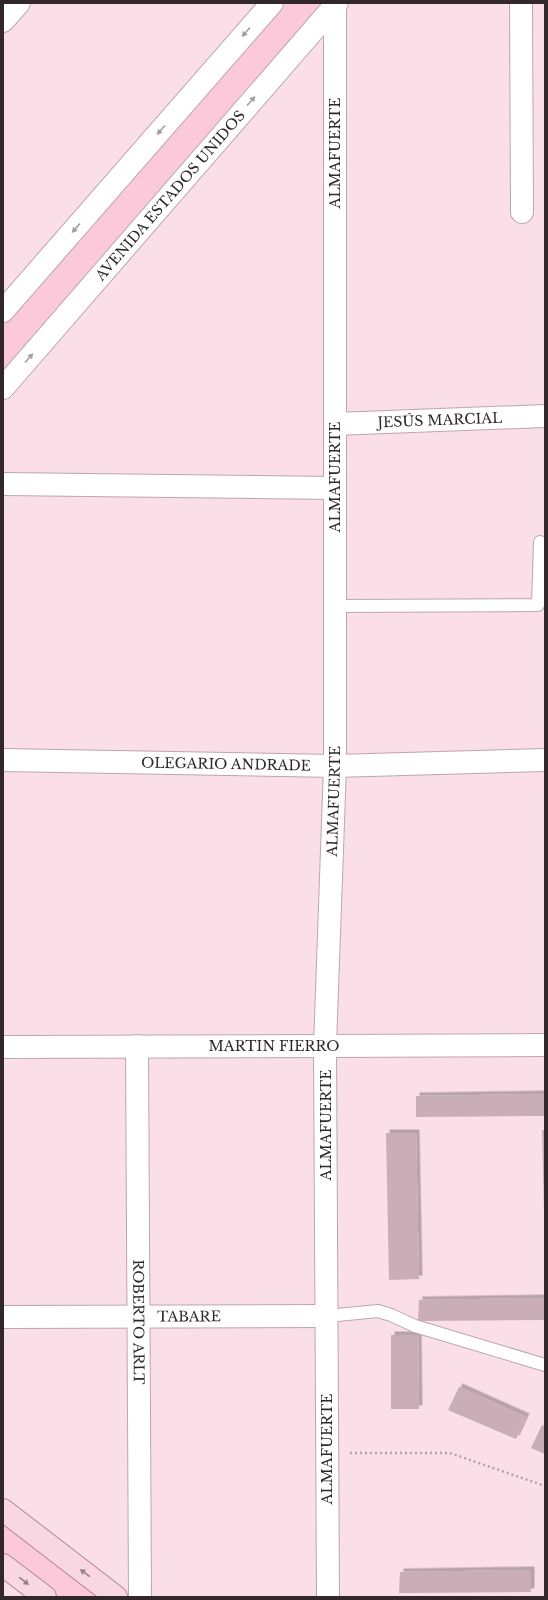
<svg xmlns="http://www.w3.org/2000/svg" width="548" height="1600" font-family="'Libre Baskerville',serif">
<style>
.green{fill:#fcc9db}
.building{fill:#c9aeb7;filter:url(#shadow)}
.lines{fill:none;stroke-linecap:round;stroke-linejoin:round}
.lane-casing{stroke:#bfa5ae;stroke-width:14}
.street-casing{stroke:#bfa5ae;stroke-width:24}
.secondary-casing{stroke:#bfa5ae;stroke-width:24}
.primary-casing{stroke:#b08997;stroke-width:24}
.path{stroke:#b7a1a9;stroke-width:2.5;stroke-dasharray:2 3;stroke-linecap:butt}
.lane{stroke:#fff;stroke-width:12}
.street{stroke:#fff;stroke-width:22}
.secondary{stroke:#fff;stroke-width:22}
.primary{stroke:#f8d7e3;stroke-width:22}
.oneway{fill:#a39ea0}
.oneway2{fill:#958088}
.labels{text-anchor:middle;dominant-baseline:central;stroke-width:3;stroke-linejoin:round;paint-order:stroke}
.street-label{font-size:14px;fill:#32282c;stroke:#fff}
</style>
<defs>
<filter id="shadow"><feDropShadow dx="3.5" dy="-3.5" stdDeviation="0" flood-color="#0004"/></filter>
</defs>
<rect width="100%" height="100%" fill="#fadee8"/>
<!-- green -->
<path class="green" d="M272,3H337L3,388V311Z
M3,1510L116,1597H45L3,1565Z"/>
<!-- building -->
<path class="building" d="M545,1094V1116L416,1117V1096Z
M542,1130H545V1215H544Z
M386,1133H416L419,1279L389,1280Z
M545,1298V1320L418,1321L419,1300Z
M391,1335H418L419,1409H391Z
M459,1387L526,1417L516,1439L448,1410Z
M542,1425L545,1427V1454L531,1448Z
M531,1570V1592L399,1593L400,1572Z"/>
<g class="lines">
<!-- lane casing -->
<g class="lane-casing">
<path id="lane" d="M335,606L538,605L540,542
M327,1316L378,1311L391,1315L415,1326L545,1365"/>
</g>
<!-- street casing -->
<g class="street-casing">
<g id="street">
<path d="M521,3L522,212"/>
<path d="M3,21L19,3"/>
<path id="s1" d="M335,424L545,416"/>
<path d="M3,484L335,488"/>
<path id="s2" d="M3,760L335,766L545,760"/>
<path id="s3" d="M137,1046L140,1597"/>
<path d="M3,1047L325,1046"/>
<path id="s4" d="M3,1317L327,1316"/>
</g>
</g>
<!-- secondary casing -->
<g class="secondary-casing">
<g id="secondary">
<path d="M3,311L272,3"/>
<path id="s5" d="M3,388L337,3"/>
<path d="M325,1046L545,1045"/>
<path id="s6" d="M328,1597L325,1046L335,766V3"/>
</g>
</g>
<!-- primary casing -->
<g class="primary-casing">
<path id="primary" d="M3,1510L116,1597
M3,1565L45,1597"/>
</g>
<!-- path -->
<path class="path" d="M350,1453H450L545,1486"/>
<!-- lane -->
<use href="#lane" class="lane"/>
<!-- street -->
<use href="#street" class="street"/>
<!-- secondary -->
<use href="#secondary" class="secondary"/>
<!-- primary -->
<use href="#primary" class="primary"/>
</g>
<!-- one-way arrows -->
<defs><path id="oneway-solid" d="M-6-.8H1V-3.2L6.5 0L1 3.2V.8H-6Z"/></defs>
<g class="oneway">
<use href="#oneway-solid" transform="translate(246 32) rotate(131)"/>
<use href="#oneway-solid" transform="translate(251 101) rotate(-49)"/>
<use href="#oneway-solid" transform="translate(161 130) rotate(131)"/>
<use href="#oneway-solid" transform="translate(76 228) rotate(131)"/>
<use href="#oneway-solid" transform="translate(29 358) rotate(-49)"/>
</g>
<g class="oneway2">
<use href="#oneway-solid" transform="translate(85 1573) rotate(-143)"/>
<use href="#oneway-solid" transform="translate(24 1581) rotate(38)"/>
</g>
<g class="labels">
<!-- street labels -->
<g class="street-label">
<text transform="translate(335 153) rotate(-90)">ALMAFUERTE</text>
<text stroke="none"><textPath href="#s5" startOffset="255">AVENIDA ESTADOS UNIDOS</textPath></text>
<text stroke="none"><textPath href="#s1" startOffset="105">JESÚS MARCIAL</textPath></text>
<text transform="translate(335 477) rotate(-90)">ALMAFUERTE</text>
<text stroke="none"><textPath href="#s2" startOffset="223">OLEGARIO ANDRADE</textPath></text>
<text stroke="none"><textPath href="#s6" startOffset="796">ALMAFUERTE</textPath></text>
<text x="274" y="1046">MARTIN FIERRO</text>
<text transform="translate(326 1125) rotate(-90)">ALMAFUERTE</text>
<text stroke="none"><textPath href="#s4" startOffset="186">TABARE</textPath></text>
<text stroke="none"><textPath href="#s3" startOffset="276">ROBERTO ARLT</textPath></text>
<text transform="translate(327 1449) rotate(-90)">ALMAFUERTE</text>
</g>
</g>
<!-- border -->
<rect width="548" height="1600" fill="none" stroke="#32282c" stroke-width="8"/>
</svg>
